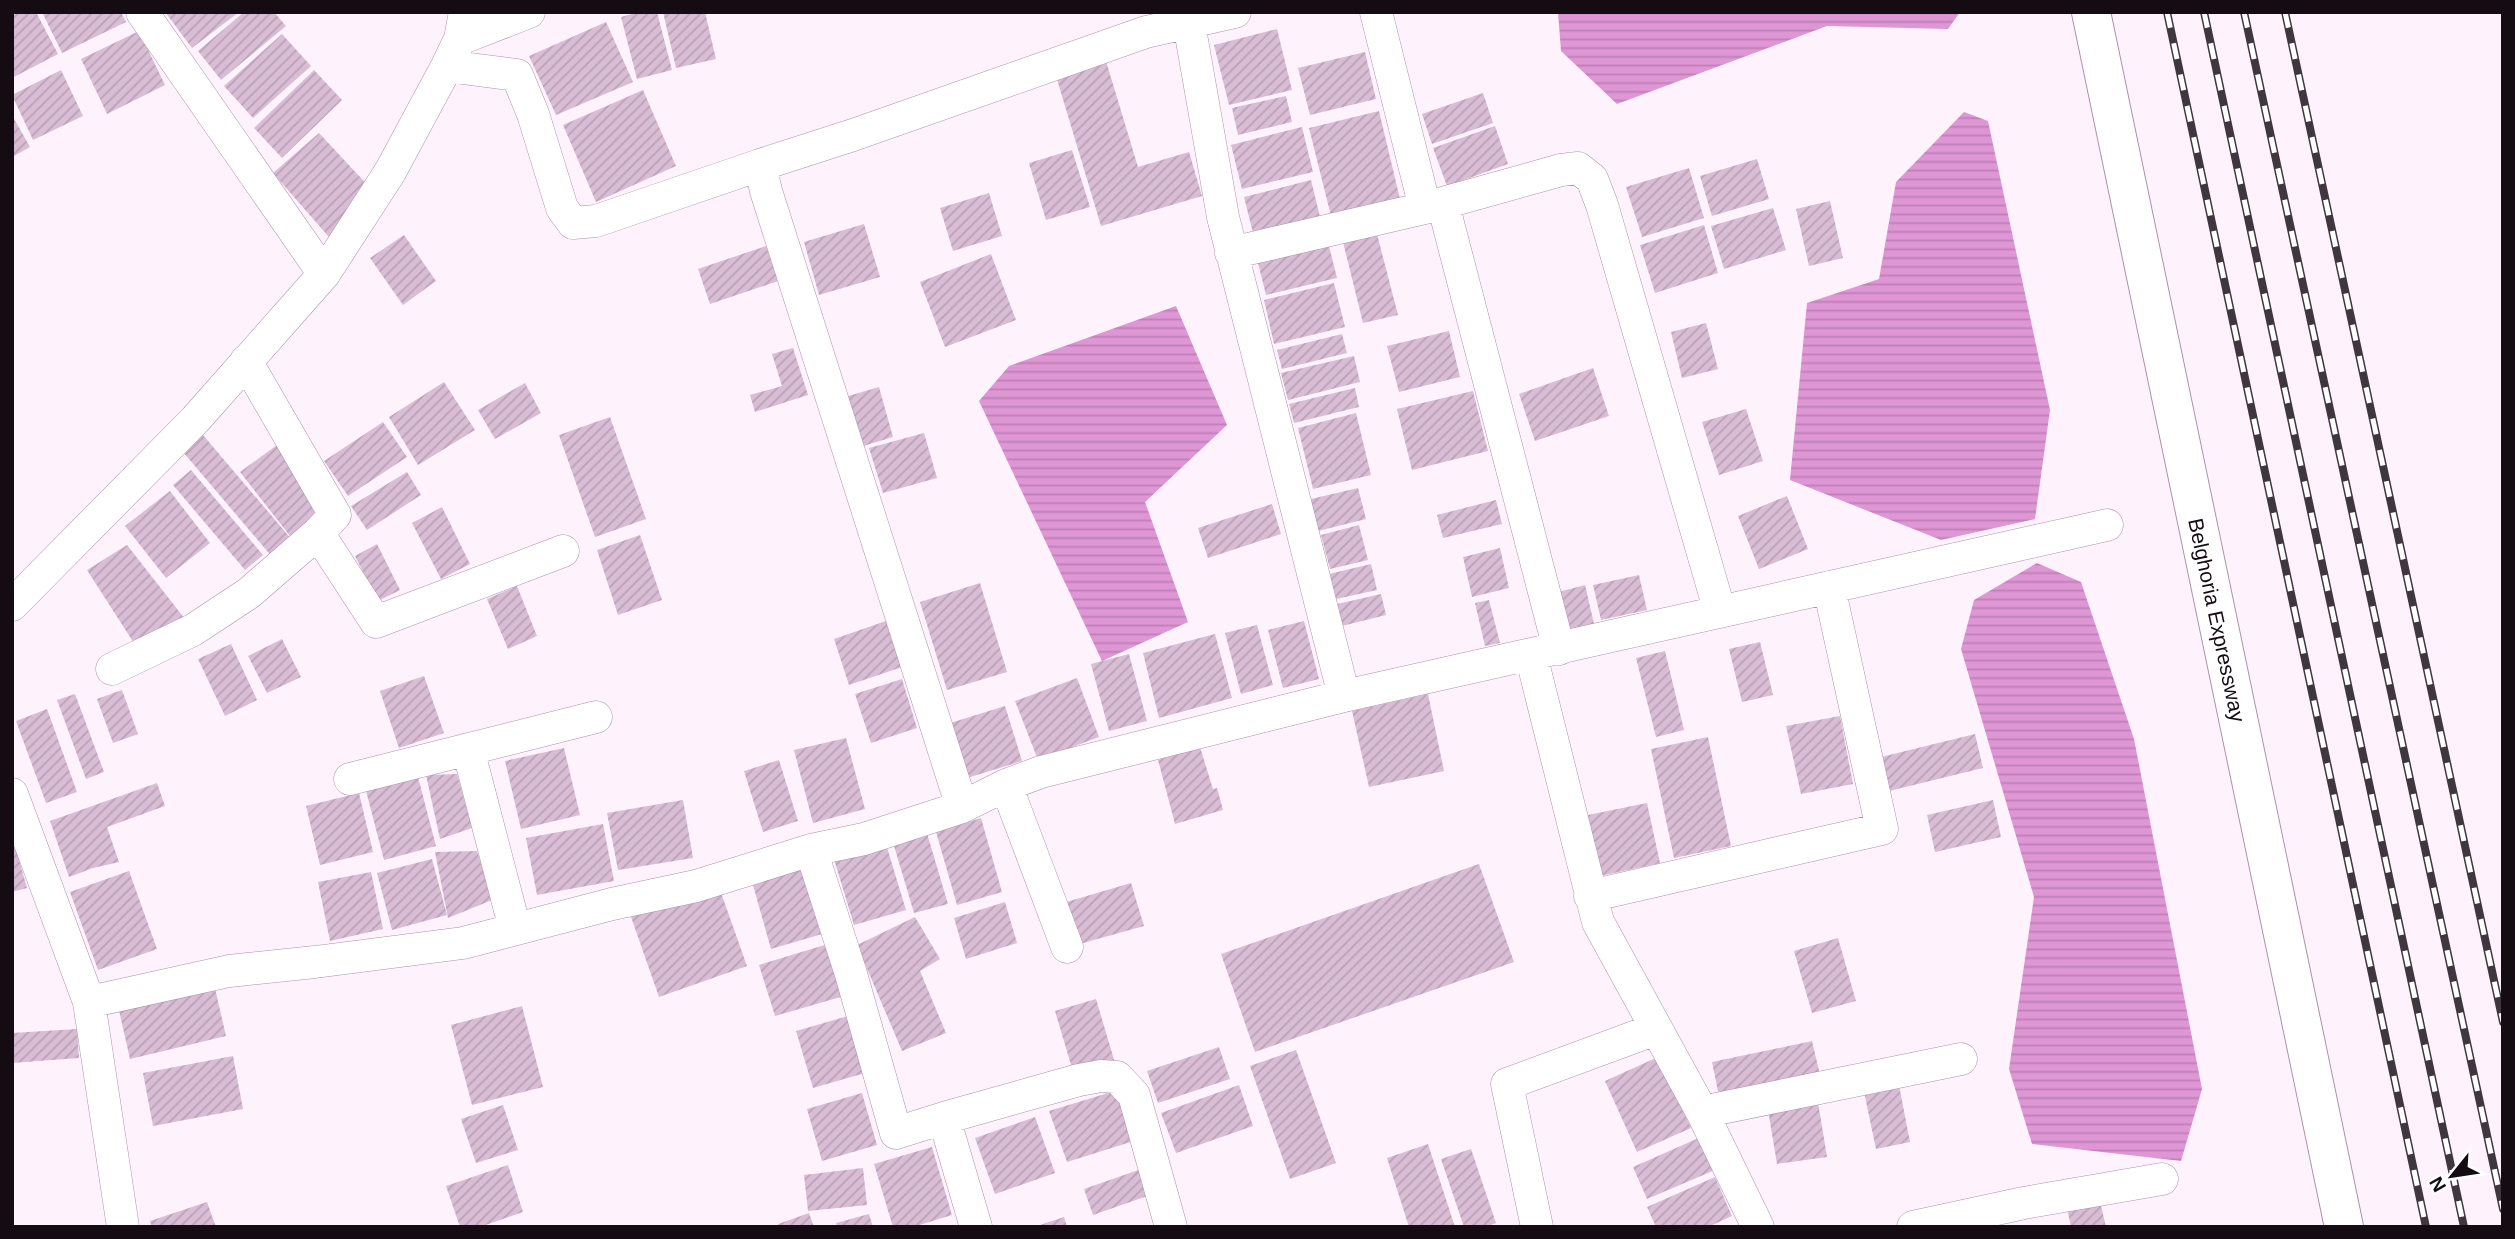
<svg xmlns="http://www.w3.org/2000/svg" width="2515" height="1239" font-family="Arial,sans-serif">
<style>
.water{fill:url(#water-rules)}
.building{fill:url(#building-hatch)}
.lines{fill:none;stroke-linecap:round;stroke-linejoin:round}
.street-casing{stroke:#ac92a9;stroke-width:33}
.highway-casing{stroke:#ac92a9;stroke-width:40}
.street{stroke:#fff;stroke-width:32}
.highway{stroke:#fff;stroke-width:38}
.rail-casing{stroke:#40363f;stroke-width:8}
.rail{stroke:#fff;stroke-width:5;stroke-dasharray:16;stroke-linecap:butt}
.labels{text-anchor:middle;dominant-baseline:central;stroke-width:5;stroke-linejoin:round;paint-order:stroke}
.street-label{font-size:21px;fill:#140b13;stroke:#fff}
</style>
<defs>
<pattern id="water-rules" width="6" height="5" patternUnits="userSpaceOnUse" patternTransform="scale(1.75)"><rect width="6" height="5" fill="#de96d5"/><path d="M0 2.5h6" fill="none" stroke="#be80b6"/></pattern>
<pattern id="building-hatch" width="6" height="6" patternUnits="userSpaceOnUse" patternTransform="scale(1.75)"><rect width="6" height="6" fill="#d9bdd5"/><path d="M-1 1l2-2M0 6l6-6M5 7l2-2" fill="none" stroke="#b9a1b6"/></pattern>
</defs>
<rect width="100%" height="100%" fill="#fef3fd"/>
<!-- water -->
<path class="water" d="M1558,12H1960L1948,29L1827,26L1617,104L1561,51Z
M1964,112L1988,121L2050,410L2035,519L1941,540L1790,480L1807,303L1879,279L1896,182Z
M1176,306L1227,425L1145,502L1188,622L1102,661L979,401L1009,366Z
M2037,563L2081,582L2134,739L2202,1089L2181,1161L2032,1144L2009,1069L2034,897L1961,649L1974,600Z"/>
<!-- building -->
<path class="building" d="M15,12H36L58,54L12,78V14Z
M42,12H121L126,22L62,53Z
M165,12H239L192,48Z
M244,12H274L286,26L221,80L198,51Z
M639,12H657L672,70L637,79L621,17Z
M663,12H705L716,59L676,68Z
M606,22L633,82L556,115L529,56Z
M1277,29L1292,90L1229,105L1214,45Z
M139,31L165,85L107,114L81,59Z
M282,34L311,66L253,118L224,86Z
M1365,52L1376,99L1310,115L1298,68Z
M1106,61L1138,167L1189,152L1202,196L1101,226L1056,76Z
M61,70L83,116L33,140L12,95Z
M314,70L342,100L282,158L254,128Z
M643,90L676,166L596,202L563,125Z
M1483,93L1493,123L1432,144L1422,114Z
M1286,96L1292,122L1238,135L1232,108Z
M1379,111L1400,199L1331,216L1309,128Z
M12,115L30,147L12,157Z
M1495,126L1508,164L1447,186L1433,148Z
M1302,127L1313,172L1242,189L1231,145Z
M319,133L374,192L335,244L273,173Z
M1072,150L1090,207L1046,220L1029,163Z
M1757,159L1769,199L1712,216L1700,176Z
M1689,168L1704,218L1642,237L1626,187Z
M1311,180L1320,217L1253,233L1244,197Z
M989,193L1002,236L953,251L940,208Z
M1830,201L1843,258L1809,266L1796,209Z
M1773,208L1786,250L1724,269L1711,226Z
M864,224L880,277L819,295L804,242Z
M1704,225L1718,273L1655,293L1640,245Z
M1376,230L1398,315L1363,323L1342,238Z
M404,235L436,281L403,305L370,258Z
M1328,242L1337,278L1266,295L1257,259Z
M766,246L778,281L710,304L698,269Z
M991,254L1016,320L945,347L920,282Z
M1334,283L1345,327L1274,344L1264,300Z
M1706,323L1718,369L1682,378L1671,332Z
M1449,331L1460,377L1399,392L1387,346Z
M1342,334L1347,353L1282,369L1277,350Z
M793,348L808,395L755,412L750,395L782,386L772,354Z
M1354,356L1360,382L1288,400L1281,373Z
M1593,368L1609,416L1535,441L1519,394Z
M444,382L475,430L418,465L389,417Z
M525,383L541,413L495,439L478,410Z
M879,387L893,437L860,447L845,397Z
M1355,388L1359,407L1294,423L1289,404Z
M1473,391L1488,451L1412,470L1397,409Z
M1746,409L1763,461L1719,475L1702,422Z
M1356,413L1371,475L1313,489L1298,428Z
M610,417L646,519L595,537L559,435Z
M383,422L407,457L348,496L324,461Z
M924,433L937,478L883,493L869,448Z
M203,435L293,541L273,558L183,452Z
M284,440L323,515L294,541L240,472Z
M191,470L263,555L245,570L173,485Z
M407,472L421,495L367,530L351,506Z
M1358,488L1366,519L1318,531L1311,499Z
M170,491L210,543L166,578L125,526Z
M1787,496L1808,549L1759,569L1738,516Z
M1496,500L1502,524L1443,538L1437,515Z
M1272,504L1281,534L1208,558L1198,528Z
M442,507L470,564L441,579L412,523Z
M1359,525L1368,560L1330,569L1321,535Z
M640,535L662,600L618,615L597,550Z
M377,544L400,590L378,601L355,556Z
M127,545L185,619L139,651L87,570Z
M1500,548L1509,588L1472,597L1463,557Z
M1371,564L1377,590L1336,599L1329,574Z
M1639,575L1647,610L1601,620L1593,585Z
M980,583L1007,672L947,690L920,602Z
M1585,585L1595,628L1561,636L1551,594Z
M517,586L537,636L508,649L487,599Z
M1381,594L1386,615L1338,627L1333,605Z
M1489,600L1500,643L1485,646L1475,603Z
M886,621L902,667L849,685L834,639Z
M1304,621L1319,679L1283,688L1268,630Z
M1257,625L1273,685L1241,694L1225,633Z
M1215,634L1232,698L1159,718L1143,653Z
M282,639L301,677L267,693L248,656Z
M1760,642L1773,695L1742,702L1729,649Z
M231,644L257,700L225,716L198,659Z
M1665,651L1684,730L1656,737L1636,658Z
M1129,654L1147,721L1109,731L1091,664Z
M424,676L444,733L399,748L380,691Z
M1077,678L1099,737L1038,760L1015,701Z
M902,679L917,728L871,743L855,694Z
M122,690L138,734L113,743L97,699Z
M75,694L104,772L86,779L57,700Z
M1428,694L1444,771L1369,787L1352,711Z
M1005,706L1022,761L964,779L947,724Z
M47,709L77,792L46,803L16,721Z
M1840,716L1853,784L1801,794L1786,726Z
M1975,734L1983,768L1885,792L1877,758Z
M1708,737L1731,846L1674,858L1651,749Z
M846,738L865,809L813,823L794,750Z
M1200,747L1213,789L1217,788L1223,810L1175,824L1158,760Z
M564,748L580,815L521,829L505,761Z
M779,760L798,821L763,832L744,771Z
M457,774L472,828L440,839L426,775Z
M418,777L436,846L384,860L366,791Z
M157,783L165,806L107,827L119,862L93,868L69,877L50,821Z
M359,793L373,852L320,865L306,806Z
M683,800L693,858L618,870L607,813Z
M1993,800L2001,837L1935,852L1927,815Z
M1647,803L1660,863L1591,878L1578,817Z
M981,818L1002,892L957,905L936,832Z
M603,824L614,881L537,895L526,838Z
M926,830L948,904L914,913L892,839Z
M12,835L27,888L12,892Z
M885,841L906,910L854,925L833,856Z
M477,851L492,900L448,918L435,852Z
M432,859L447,915L392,930L377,873Z
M808,861L829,932L771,949L751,878Z
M1479,864L1514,962L1255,1052L1221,954Z
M129,871L157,949L98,970L70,892Z
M371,872L383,929L330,941L318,882Z
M1131,883L1144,926L1076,945L1063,903Z
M719,887L747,966L659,997L631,917Z
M1005,902L1017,943L966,959L954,918Z
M915,917L940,959L920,971L946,1033L902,1051L857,945Z
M1838,938L1856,1001L1812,1013L1794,951Z
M828,944L844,996L775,1016L759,965Z
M214,984L226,1036L130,1059L118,1006Z
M1096,999L1115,1063L1074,1075L1055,1011Z
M522,1006L543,1087L472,1105L451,1025Z
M855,1014L872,1071L813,1088L796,1031Z
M77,1029L79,1058L12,1063V1033Z
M1812,1041L1821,1079L1720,1101L1712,1062Z
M1219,1047L1230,1079L1158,1103L1147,1071Z
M1296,1050L1336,1163L1290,1179L1250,1066Z
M233,1056L243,1109L153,1126L143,1073Z
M1658,1057L1691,1128L1637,1152L1605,1081Z
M1898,1080L1910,1142L1876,1149L1863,1087Z
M1239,1085L1253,1126L1176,1153L1161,1113Z
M1121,1089L1137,1140L1067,1162L1049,1111Z
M862,1093L877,1145L822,1161L807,1109Z
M1817,1096L1827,1157L1777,1164L1767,1104Z
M503,1105L518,1150L476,1163L461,1119Z
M1035,1117L1055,1173L995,1194L975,1138Z
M1701,1137L1715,1170L1647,1199L1633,1167Z
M1428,1144L1455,1227H1409L1387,1158Z
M932,1147L952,1215L913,1227H893L874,1164Z
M1471,1149L1496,1223L1486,1227H1464L1441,1159Z
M508,1165L523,1212L480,1227H460L446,1186Z
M863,1168L867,1205L808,1211L804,1175Z
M1144,1168L1153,1194L1093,1215L1084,1189Z
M1715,1177L1732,1216L1708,1227H1656L1647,1207Z
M2100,1201L2106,1227H2071L2067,1208Z
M207,1202L216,1227H152L150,1221Z
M809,1213L814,1227H779L778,1224Z
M869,1214L873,1227H837L836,1223Z
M1064,1217L1067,1227H1037V1226Z"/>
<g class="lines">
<!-- street casing -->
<g class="street-casing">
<path id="street" d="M142,12L324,274
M1187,12L1223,217L1344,696
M1376,12L1425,208
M460,39L529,12
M447,66L517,75L533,114L562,208L573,223L596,221L760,165
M1443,204L1559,649
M1231,253L1425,208L1561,170L1578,168L1592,179L1602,205L1720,612
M246,361L335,515L318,533L376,622L563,551
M12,605L195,420L324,274L390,172L447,66L460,39L465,12
M1531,655L1598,922L1702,1112L1758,1227
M112,669L193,630L249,593L318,533
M468,749L515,929
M350,779L596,717
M1006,785L1067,947
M12,794L89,1002L123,1227
M962,807L766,191L760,165L853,135L1146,32L1235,12
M811,850L851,974L896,1133L944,1118L976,1227
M1590,896L1882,829L1829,587
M89,1002L229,971L315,962L463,943L612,904L696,886L811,850L864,839L962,807L1006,785L1041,772L1344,696L2107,525
M1702,1112L1961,1059
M944,1118L1079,1080L1101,1076L1117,1077L1134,1095L1171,1227
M1537,1227L1507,1084L1656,1029
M1913,1227L2024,1203L2162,1179"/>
</g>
<!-- highway casing -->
<g class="highway-casing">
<path id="highway" d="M2091,12L2344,1227"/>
</g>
<!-- street -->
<use href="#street" class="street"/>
<!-- highway -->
<use href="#highway" class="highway"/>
<!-- rail casing -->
<g class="rail-casing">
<path id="rail" d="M2167,12L2426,1227
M2204,12L2464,1227
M2244,12L2503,1209
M2285,12L2503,1022"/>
</g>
<!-- rail -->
<use href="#rail" class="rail"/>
</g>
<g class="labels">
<!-- street labels -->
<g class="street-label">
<text transform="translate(2217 620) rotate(78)">Belghoria Expressway</text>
</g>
</g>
<!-- border -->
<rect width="2515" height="1239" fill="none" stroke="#140b13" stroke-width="28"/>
<!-- north arrow -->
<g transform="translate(2452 1176) rotate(240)" stroke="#ffffff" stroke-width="5" paint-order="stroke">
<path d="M0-5L12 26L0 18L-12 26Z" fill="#140b13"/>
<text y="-10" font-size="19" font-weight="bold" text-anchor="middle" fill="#140b13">N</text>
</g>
</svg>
